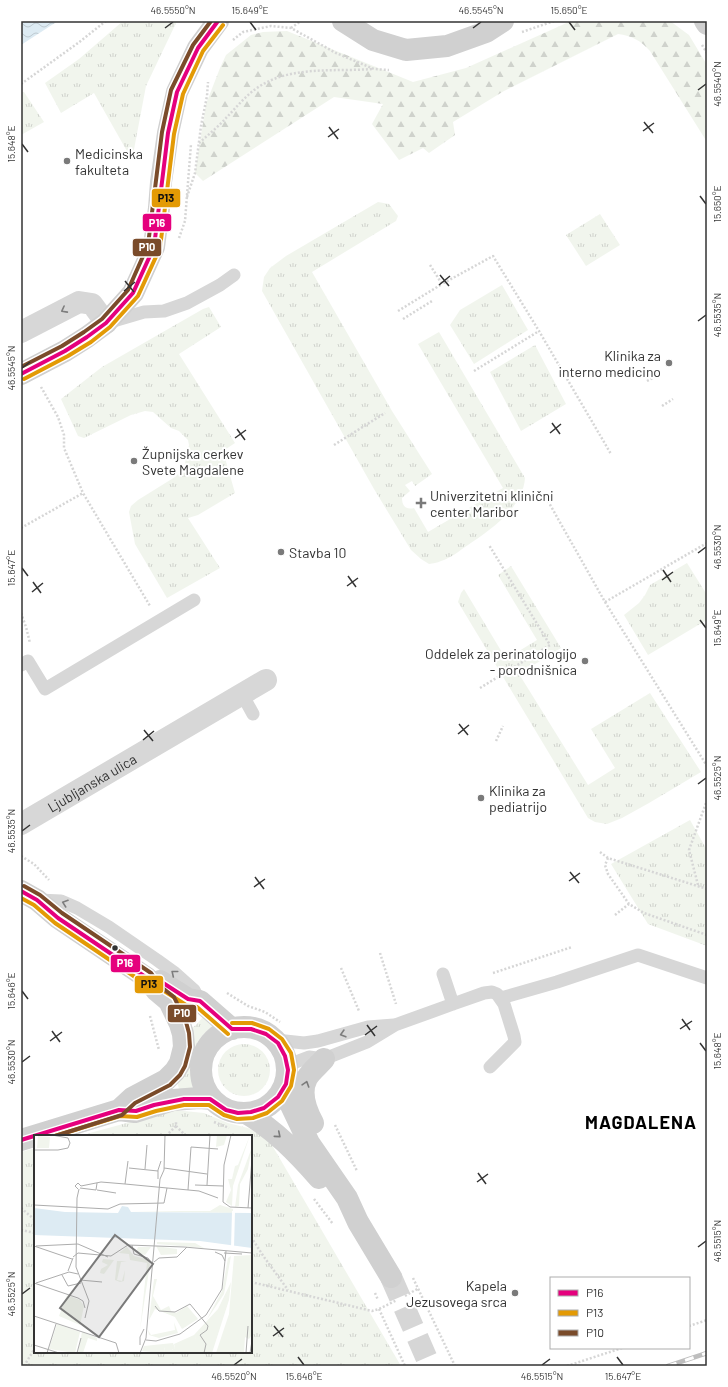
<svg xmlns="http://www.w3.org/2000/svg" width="728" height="1387" font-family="Barlow,sans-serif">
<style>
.grass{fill:url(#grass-tufts)}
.forest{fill:url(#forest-firs)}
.water{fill:url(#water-waves)}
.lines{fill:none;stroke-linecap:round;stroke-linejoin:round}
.secondary-tunnel{stroke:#d6d6d6;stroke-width:22;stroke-dasharray:22 11;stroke-linecap:butt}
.path{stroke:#d6d6d6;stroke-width:2.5;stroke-dasharray:2 2;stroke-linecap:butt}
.lane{stroke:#d7d7d7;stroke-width:13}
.street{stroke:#d7d7d7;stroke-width:22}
.secondary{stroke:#d0d0d0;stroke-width:22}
.rail-casing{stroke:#bebebe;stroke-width:4.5}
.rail{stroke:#fff;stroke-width:3;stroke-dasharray:9;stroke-linecap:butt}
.bus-1-casing{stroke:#fff;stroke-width:7}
.bus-2-casing{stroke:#fff;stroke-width:7}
.bus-3-casing{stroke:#fff;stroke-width:7}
.bus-1{stroke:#e5007d;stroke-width:4}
.bus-2{stroke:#e39a05;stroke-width:4}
.bus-3{stroke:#7a4b2a;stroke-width:4}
.oneway{stroke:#7d7d7d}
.oneway2{stroke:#7a7a7a}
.ticks{fill:none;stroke:#333;stroke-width:1.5}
.poi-dot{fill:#7a7a7a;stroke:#fff;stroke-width:1.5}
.bus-dot{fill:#333;stroke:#fff;stroke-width:1.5}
.labels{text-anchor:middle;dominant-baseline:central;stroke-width:4;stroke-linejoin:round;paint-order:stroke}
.poi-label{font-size:14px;fill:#333;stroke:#fff;text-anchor:start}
.street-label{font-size:14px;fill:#333;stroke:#fff}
.district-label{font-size:18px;font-weight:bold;letter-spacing:1px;fill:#000;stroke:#fff}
.inset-road{fill:none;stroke:#adadad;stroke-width:1}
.view{fill:#7a7a7a;fill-opacity:0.15;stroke:#7a7a7a;stroke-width:2}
.inset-edge{fill:none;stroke:#333;stroke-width:2}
.line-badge{stroke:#fff;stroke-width:1.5}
.badge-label{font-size:11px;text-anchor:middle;font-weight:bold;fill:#fff}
.pale-badge-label{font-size:11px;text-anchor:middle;font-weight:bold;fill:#111}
.neatline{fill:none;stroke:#333;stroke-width:1.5}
.ticks-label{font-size:10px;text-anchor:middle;fill:#333}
</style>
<defs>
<pattern id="grass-tufts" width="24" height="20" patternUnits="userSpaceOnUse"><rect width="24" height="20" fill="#f1f5ed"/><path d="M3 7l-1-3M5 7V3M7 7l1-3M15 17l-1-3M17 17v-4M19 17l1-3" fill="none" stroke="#cfd2cc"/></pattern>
<pattern id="forest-firs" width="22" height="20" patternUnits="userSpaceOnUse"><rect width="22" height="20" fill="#f1f5ed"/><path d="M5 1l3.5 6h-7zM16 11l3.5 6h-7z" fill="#cfd2cc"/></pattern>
<pattern id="water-waves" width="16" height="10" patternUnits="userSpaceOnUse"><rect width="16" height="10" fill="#ddebf3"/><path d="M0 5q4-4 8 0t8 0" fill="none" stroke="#becad1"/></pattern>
</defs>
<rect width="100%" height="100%" fill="#fff"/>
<!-- grass -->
<path class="grass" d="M123,21H177L146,86L132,160L94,93L61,113L45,83L79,59Z
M21,92H24L44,122L21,135Z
M378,202L389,204L398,216L396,221L312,272L392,411L432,474L415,486L412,481L405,485L410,491L402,498C402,506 406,510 414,508L428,532L503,488L418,344L439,332L525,478C523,508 490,530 468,545C459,551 451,558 441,561C437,563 433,563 429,564L421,559L411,550L374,489L262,291L264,277L270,268L286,256Z
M600,214L620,245L586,266L566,235Z
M502,285L528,330L474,364L450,325L460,310Z
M209,307L221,327L179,354L235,443L223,451L235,493L198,515L188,518L220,568L167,598L135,544L129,512L131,506L138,500L175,477L184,468L189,445L188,440L179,431L171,428L153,412L145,411L131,415L84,438L78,436L61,399L102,367L203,309Z
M535,345L566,404L521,431L490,372Z
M687,563L707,595V624L705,621L648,655L624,615L639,603L645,595L650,585Z
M511,566L561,648L519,674L588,785L615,768L591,729L650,693L701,772L649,803L622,818L607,824L595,822L588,818L458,602L461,593L464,589L506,659L537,640L498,575Z
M690,820L707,850V946L648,924L611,864Z
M203,1017L214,1025C190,1043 188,1061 193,1089L180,1092L176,1079L190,1029L196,1025Z
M218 1070a26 26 0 1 1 52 0a26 26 0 1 1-52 0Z
M174,1110L204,1113L228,1123L248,1128L269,1140L401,1366H21V1152L35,1148V1352H251V1136H79Z"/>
<!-- forest -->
<path class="forest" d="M571,21H670L689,35L707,65V142L650,51C640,40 632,36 618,34L504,91L453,122L455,135L429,153L423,148L399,160L372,124L383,104L334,97L203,181L195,173L206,104L220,68L226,55L251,35L263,32L287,31L413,82L466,68Z"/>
<!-- water -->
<path class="water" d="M21,21H58L21,45Z"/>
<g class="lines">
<!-- secondary-tunnel -->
<path class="secondary-tunnel" d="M391,1277L430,1366"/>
<!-- path -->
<path class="path" d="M291,28L301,21
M522,32L554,21
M233,40L243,32L271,26L291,28L336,53L374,69L389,70
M702,45L707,53
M21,84L78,43L106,21
M199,143C208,135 218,127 226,118C236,108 245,96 257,88C290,65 335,72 373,69
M187,197L195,173L201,126L207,96L208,82
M179,238L185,221L191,144
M430,265L442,284L493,256L539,331L611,454
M398,311L442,284
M403,319L432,301
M474,371L539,331
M647,381L658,375
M41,387L58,417L64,435V448L83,493L150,606
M662,406L673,399
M334,445L385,413
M544,494L605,602L707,766
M21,528L83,493
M605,602L707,543
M21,613L26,627L30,643
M480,688L550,645L489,545
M496,741L503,726
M600,852L608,858L707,889
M21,856L34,864L49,880
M608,858L605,865L608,874L629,904
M698,885L689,850L706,803
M615,915L629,904L644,913L707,935
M380,953L396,1004
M341,968L359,1011
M493,973L572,947
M227,993L248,1006L265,1012L280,1022
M150,1016L159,1050
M214,1122L229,1128
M335,1125L357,1171
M176,1126L186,1136
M166,1136L176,1126V1122
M314,1199L333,1224
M21,1208L35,1220
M21,1230L35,1233
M251,1237L264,1257L288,1290
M413,1278L455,1366
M251,1282L372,1311L379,1309L397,1300
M375,1293L378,1300
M405,1296L419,1288
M379,1309L405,1366
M689,1326L707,1320
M24,1366L35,1348
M567,1366L622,1348"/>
<!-- lane -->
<path class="lane" d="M110,322L144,312L164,311L187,303L220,285L234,275
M21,665L28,661L45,689L194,600
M242,694L253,714
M38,900L61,901L77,908L109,927L157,960L175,973L194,990L200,1001
M443,974L453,1004
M501,998L557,982L638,955L707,978
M276,1040L304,1043L318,1041L368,1027L394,1025
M288,1065L309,1057L324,1059L367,1042L395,1025L453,1004L484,993L492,992L497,994L504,1004L514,1036L515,1042L490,1067"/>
<!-- street -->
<g class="street">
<path d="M21,332L79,302L92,304L106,323"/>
<path id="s1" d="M21,824L266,680"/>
</g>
<!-- secondary -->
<path class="secondary" d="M343,21L373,40L406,50L447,46L486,32L503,21
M705,21L707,24
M21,374L65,351L87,337L106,323L133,293L154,247L159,208L161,182L168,133L177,92L198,48L218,21
M21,891L37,900L58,918L147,978L156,990L169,1001L180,1024L183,1034L184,1047L180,1063L175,1071L166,1080L132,1098L119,1110L21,1140
M160,981L188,999L200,1001L232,1029
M201 1070a43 43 0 1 1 86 0a43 43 0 1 1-86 0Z
M284,1087L289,1101L309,1143L347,1198L358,1222L391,1277
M119,1110L135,1112L173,1100L199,1098L212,1099
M246,1113C275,1130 297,1153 319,1178
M313,1123C306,1110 299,1093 307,1078C311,1071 319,1065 324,1059"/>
<!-- rail casing -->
<g class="rail-casing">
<path id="rail" d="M668,1366L707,1353"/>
</g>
<!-- rail -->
<use href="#rail" class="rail"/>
<!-- bus-1 casing -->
<g class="bus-1-casing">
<path id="bus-1" d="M21,374L65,351L87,337L106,323L133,293L154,247L168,133L177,92L198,48L218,21
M21,891L37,900L58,918L147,978L160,981L188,999L200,1001L232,1029
M21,1140L119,1110L136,1111L154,1105L184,1099H210L226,1110L238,1113L251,1112L264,1108L278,1097L286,1084L288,1070L285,1056L278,1043L266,1034L251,1029H232"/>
</g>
<!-- bus-2 casing -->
<g class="bus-2-casing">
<path id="bus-2" d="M24,379L68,356L91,342L110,327L138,296L160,248L174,134L183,94L203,51L223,25
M21,898L34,905L55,923L144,983L158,987L186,1005L197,1007L228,1034
M55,1136L120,1116L137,1117L156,1111L184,1105H209L224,1115L237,1119L253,1118L267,1113L282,1101L291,1086L294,1070L291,1053L282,1039L269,1029L252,1023H232"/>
</g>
<!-- bus-3 casing -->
<g class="bus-3-casing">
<path id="bus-3" d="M21,367L62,346L84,332L102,319L128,290L148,245L162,132L171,90L193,45L211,21
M24,886L40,895L62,913L151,973L160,986L174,997L186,1022L189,1033L190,1047L185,1066L180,1075L170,1085L135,1103L122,1115L55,1136"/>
</g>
<!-- bus-1 -->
<use href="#bus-1" class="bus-1"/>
<!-- bus-2 -->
<use href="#bus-2" class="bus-2"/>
<!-- bus-3 -->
<use href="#bus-3" class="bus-3"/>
</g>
<!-- one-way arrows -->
<defs><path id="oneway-chevron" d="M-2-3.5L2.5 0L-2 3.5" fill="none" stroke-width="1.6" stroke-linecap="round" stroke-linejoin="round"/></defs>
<g class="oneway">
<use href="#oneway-chevron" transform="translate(64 310) rotate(152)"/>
<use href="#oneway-chevron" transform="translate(65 903) rotate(-161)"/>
<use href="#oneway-chevron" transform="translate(174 973) rotate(-141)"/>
<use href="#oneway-chevron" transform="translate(343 1034) rotate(164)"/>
</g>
<g class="oneway2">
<use href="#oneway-chevron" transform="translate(306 1084) rotate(-72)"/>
<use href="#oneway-chevron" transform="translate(278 1135) rotate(40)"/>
</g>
<!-- ticks -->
<path class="ticks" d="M250,22L256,30M569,22L575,30M165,28L173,22M473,28L481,22M698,90L706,84M644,122L653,133M329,127L338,139M643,131L654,123M328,137L339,129M22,144L28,152M700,196L706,204M440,275L449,286M125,281L134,292M439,285L450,276M124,291L135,282M698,321L706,315M22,368L30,362M552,423L560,434M237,429L245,440M550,433L561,424M235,438L246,430M698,553L706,547M22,568L28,576M663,570L671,582M348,576L356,587M662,580L673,572M33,582L41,593M347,586L358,578M32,592L43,583M700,620L706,628M459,724L468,735M144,730L153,741M458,734L469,725M143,740L154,731M698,784L706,778M22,831L30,825M570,872L579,883M255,877L264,889M569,881L580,873M254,887L265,879M22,991L28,999M682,1019L690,1030M367,1025L375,1036M680,1029L692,1021M52,1031L60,1042M365,1035L377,1026M50,1041L62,1032M700,1043L706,1051M22,1062L30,1056M478,1173L486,1184M477,1182L488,1174M698,1247L706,1241M22,1294L30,1288M274,1326L283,1337M273,1336L284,1328M298,1357L304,1365M617,1357L623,1365M234,1365L242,1359M542,1365L550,1359"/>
<!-- markers -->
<g class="poi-dot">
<circle cx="67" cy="161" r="4"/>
<circle cx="669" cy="363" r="4"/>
<circle cx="134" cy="461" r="4"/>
<path d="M419 497h4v4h4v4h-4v4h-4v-4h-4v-4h4z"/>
<circle cx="281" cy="552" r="4"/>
<circle cx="585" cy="661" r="4"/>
<circle cx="481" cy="798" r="4"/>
<circle cx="515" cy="1293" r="4"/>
</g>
<circle class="bus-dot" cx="115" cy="948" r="3.5"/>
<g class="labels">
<!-- poi labels -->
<g class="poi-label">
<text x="75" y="153">Medicinska<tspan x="75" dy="16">fakulteta</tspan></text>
<text x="661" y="355" text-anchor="end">Klinika za<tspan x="661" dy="16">interno medicino</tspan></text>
<text x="142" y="453">Župnijska cerkev<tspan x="142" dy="16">Svete Magdalene</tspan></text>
<text x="430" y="495">Univerzitetni klinični<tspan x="430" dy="16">center Maribor</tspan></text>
<text x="289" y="552">Stavba 10</text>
<text x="577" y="653" text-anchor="end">Oddelek za perinatologijo<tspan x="577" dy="16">- porodnišnica</tspan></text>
<text x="489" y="790">Klinika za<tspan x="489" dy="16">pediatrijo</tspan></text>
<text x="507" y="1285" text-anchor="end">Kapela<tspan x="507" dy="16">Jezusovega srca</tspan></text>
</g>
<!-- street labels -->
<g class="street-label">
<text stroke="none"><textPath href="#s1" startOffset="82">Ljubljanska ulica</textPath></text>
</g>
<!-- district labels -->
<g class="district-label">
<text x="641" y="1122">MAGDALENA</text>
</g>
</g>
<!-- overview -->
<g transform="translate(34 1135)">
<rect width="218" height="218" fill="#fff"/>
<path d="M183,0H193L190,10L182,12ZM216,0L199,51L198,71L192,67L197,55L194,44H198L201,31L204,30ZM4,1L16,2L15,13H3ZM218,12L214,34L206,49L205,71L201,72L204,50ZM186,70L199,74V78L96,76H176ZM123,107L161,108L170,113L123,109ZM122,111L143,114V119L127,120ZM104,112H117L111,120L102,117ZM218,120L217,201L215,204L211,202L210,218H182L195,179L200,121ZM197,121L190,159L172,186L188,156L194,123ZM69,124L80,125L70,139L66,138L67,134L74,130L68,127ZM83,126H93L87,127L83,145L88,146L91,135L90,146L86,147L81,145ZM197,147L195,165L178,218H159L162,200H160L184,174ZM33,160L46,165L50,171L46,190L25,181ZM140,187L144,198L125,203L115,200L114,195L117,200L141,195ZM23,189L46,197L41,218L15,214ZM48,197L63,203V206L54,203L49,218H44ZM139,208L141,213L136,216L130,212L131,216L128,218L108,216L110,211Z" fill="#f1f5ed"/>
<path d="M93,112L100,121L112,124L116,129L106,195L113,128L96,125L95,119L85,118ZM120,144H123L119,161L127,175L135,171L137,176L142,178L153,171L164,184L148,194L141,182L121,174L115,185ZM160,200H162L161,217L128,218L131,216L130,212L135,210L136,216L141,213L140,209Z" fill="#f1f5ed"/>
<path d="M88,71L94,72L97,77L218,78V113L166,106L0,100V73L31,77L84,78Z" fill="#ddebf3"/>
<path d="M198,76H201L200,113H197Z" fill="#fff"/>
<path class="inset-road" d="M0,15H24L34,13L36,8L34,3L18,0M95,33L124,36M130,33L173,39M111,34L113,10M124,44V35L127,26M91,49L94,26M161,50L189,51M173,50L176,0M46,53L62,55L63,48M44,54L41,51L44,48L47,51L67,47L91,49L165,56L184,63M45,54L43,63L42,132L55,166L51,183M63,55L82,58M154,55L157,12L184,14M189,67L190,30L197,0M189,67L196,72L218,73M0,70L74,74L86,69L130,68L133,53M214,73L218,24M98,110L100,119L114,123L117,127M0,111L38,124M2,111L44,109L74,122M181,117L188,120L191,126M190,118L208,119M39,122L44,118L77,121L94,110L150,112L218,118M120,127L125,123L143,122L153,112M34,136L39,123M28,140L34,151L47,148M46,145L68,147M0,148L44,163L49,166L51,173M2,148L35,137L44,139M121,171L125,176L141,177L156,169L174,191L173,195L166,200L172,209L170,218M0,181L82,208L85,218M112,205L122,206L146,199L172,180L188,154L192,116M0,210L25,218M106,210V202L110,194M13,218L22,189M43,218L47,203M106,218L112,203L126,44L130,35L131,0M212,218L214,191M216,218L218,206"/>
<path class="view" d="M81,100L119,129L65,202L26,173Z"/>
<rect width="218" height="218" class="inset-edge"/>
</g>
<g class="line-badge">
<rect x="151" y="188" width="30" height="20" rx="4" fill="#e39a05"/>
<rect x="142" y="213" width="30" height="19" rx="4" fill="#e5007d"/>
<rect x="132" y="238" width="30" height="19" rx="4" fill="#7a4b2a"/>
<rect x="110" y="954" width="31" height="19" rx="4" fill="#e5007d"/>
<rect x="134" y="975" width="30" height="19" rx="4" fill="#e39a05"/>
<rect x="167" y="1004" width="30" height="19" rx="4" fill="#7a4b2a"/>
</g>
<g class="badge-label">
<text x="157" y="227">P16</text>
<text x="147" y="251">P10</text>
<text x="125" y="967">P16</text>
<text x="182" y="1017">P10</text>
</g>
<g class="pale-badge-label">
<text x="166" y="202">P13</text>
<text x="149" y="988">P13</text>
</g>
<!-- border -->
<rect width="728" height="1387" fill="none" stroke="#ffffff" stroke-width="44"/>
<!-- legend -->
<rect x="550" y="1277" width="140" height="72" fill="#ffffff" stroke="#adadad"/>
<rect x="558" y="1290" width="20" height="6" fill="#e5007d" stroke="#adadad"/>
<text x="586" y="1297" font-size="12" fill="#333333">P16</text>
<rect x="558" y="1310" width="20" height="6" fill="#e39a05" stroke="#adadad"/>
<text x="586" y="1317" font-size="12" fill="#333333">P13</text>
<rect x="558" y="1330" width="20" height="6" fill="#7a4b2a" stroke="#adadad"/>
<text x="586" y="1337" font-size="12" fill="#333333">P10</text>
<rect x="22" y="22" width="684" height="1343" class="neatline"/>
<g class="ticks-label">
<text x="173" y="14">46.5550°N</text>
<text x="250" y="14">15.649°E</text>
<text x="481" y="14">46.5545°N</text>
<text x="569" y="14">15.650°E</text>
<text transform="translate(717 84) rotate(-90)" y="4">46.5540°N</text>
<text transform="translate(11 144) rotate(-90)" y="4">15.648°E</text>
<text transform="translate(717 204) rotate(-90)" y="4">15.650°E</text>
<text transform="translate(717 315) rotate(-90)" y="4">46.5535°N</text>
<text transform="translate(11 368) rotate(-90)" y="4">46.5545°N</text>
<text transform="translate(717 547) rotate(-90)" y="4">46.5530°N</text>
<text transform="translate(11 568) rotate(-90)" y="4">15.647°E</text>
<text transform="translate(717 628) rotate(-90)" y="4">15.649°E</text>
<text transform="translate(717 778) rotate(-90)" y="4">46.5525°N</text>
<text transform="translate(11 831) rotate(-90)" y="4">46.5535°N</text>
<text transform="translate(11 991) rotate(-90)" y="4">15.646°E</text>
<text transform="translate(717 1051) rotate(-90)" y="4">15.648°E</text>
<text transform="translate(11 1062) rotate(-90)" y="4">46.5530°N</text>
<text transform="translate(717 1241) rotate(-90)" y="4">46.5515°N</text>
<text transform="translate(11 1294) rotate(-90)" y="4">46.5525°N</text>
<text x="234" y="1380">46.5520°N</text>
<text x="304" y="1380">15.646°E</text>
<text x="542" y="1380">46.5515°N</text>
<text x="623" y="1380">15.647°E</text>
</g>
</svg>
